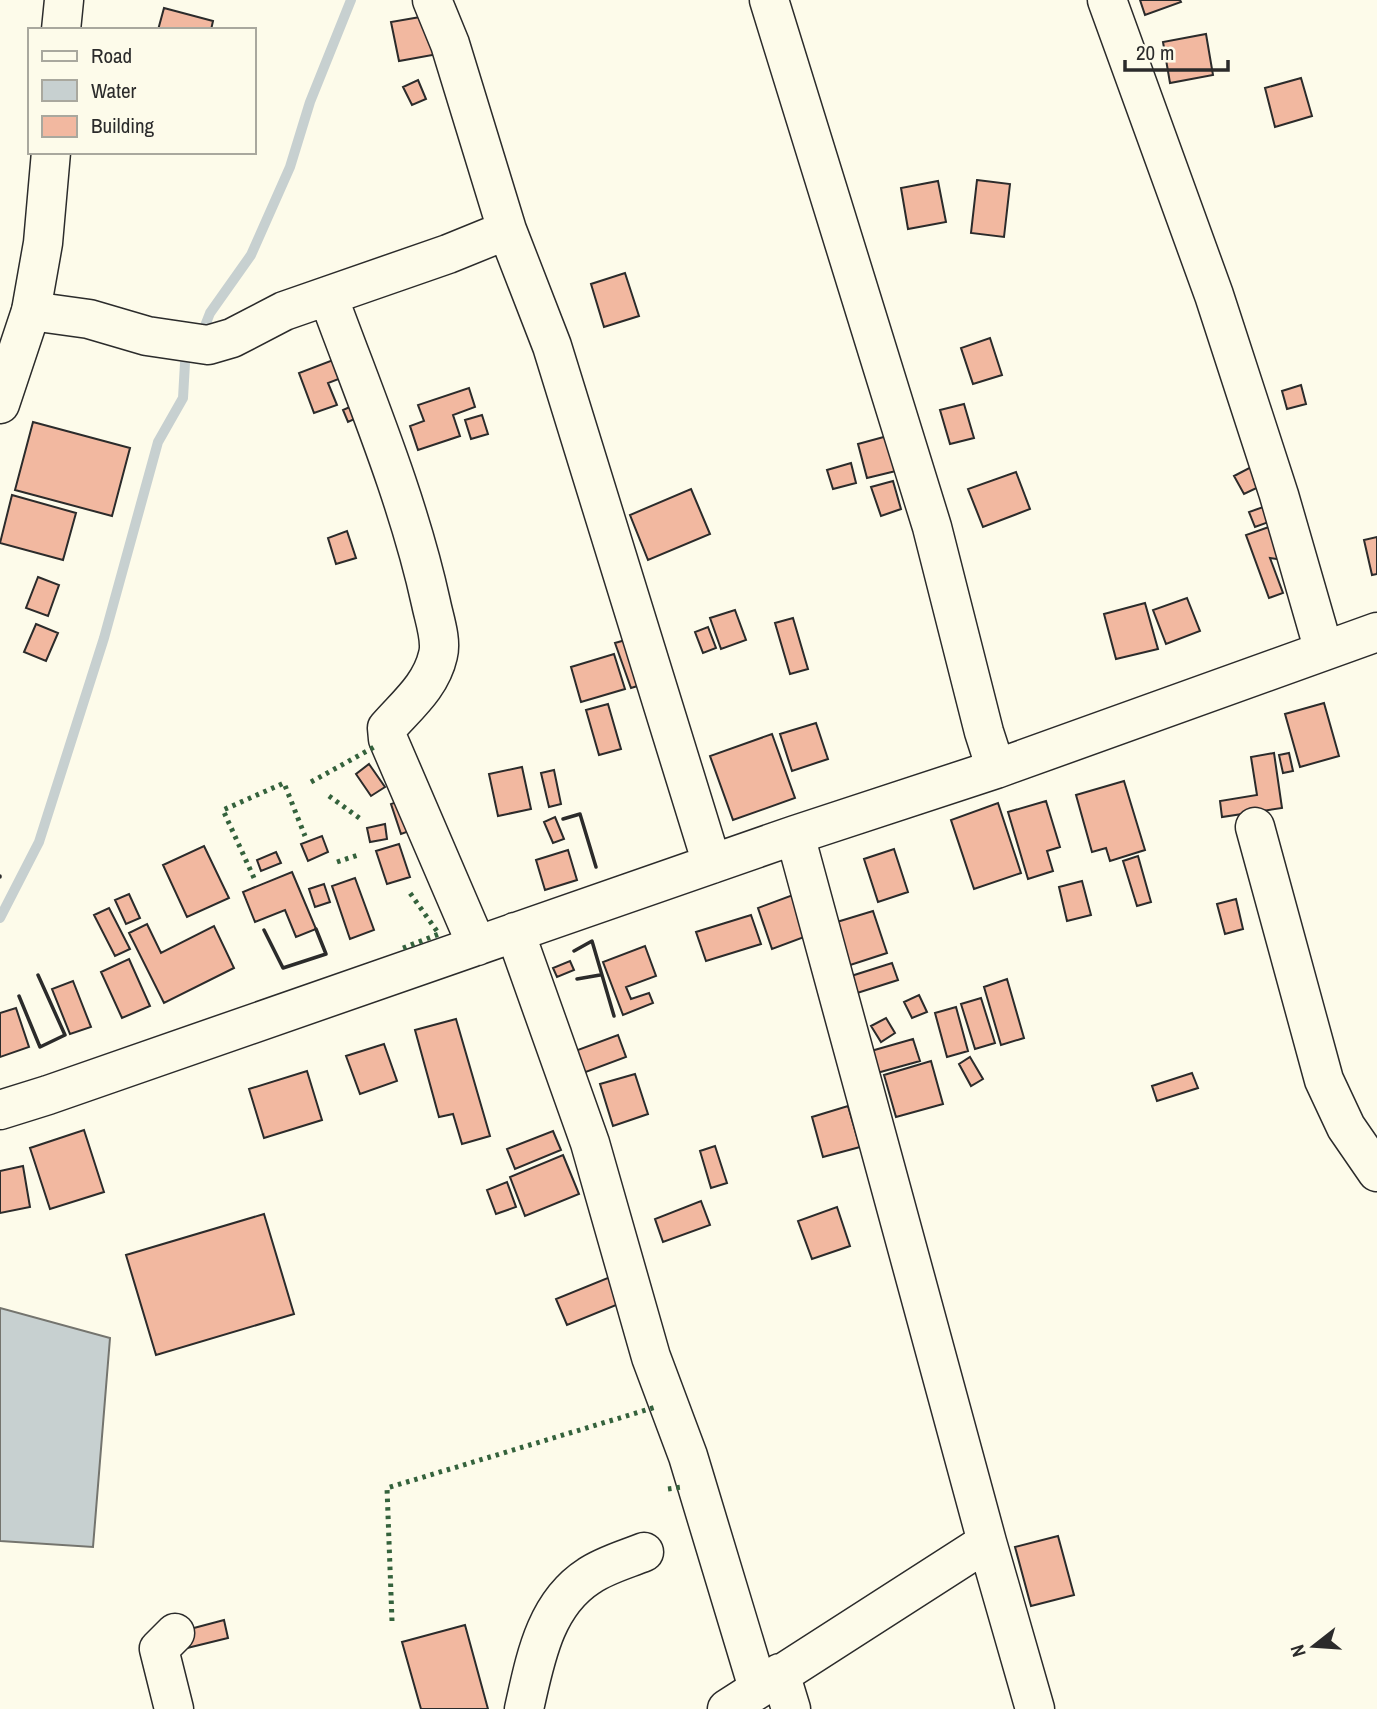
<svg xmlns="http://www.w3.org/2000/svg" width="1377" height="1709" font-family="'Archivo Narrow',sans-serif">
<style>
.water{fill:#c7d0d0;stroke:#74746e;stroke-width:2}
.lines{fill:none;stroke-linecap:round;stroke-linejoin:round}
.stream{stroke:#c7d0d0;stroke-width:10}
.building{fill:#f2b8a0;stroke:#2b2b2b;stroke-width:2}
.minor-casing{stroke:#2b2b2b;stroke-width:41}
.major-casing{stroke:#2b2b2b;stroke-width:41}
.minor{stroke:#fdfbea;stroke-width:38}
.major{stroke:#fdfbea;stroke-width:38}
.hedge{stroke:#34623c;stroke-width:5;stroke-dasharray:3.5 5;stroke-linecap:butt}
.wall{stroke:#2b2b2b;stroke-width:3.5}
</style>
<rect width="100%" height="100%" fill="#fdfbea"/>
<!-- water -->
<path class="water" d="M0,1308L110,1338L93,1547L0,1541Z"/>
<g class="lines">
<!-- stream -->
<path class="stream" d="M201,336L210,313L251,255L290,167L310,102L351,0
M0,918L39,842L104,638L158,442L183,398L185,363"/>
</g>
<!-- building -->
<path class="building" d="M1140,0H1180L1181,2L1145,15Z
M164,8L213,21L211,30H158Z
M432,15L438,54L399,61L391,22Z
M1206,34L1213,75L1170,83L1163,42Z
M1301,78L1312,116L1275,127L1265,88Z
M418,80L426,99L412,105L403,87Z
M977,180L1010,184L1004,237L971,233Z
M938,181L946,222L908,229L901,188Z
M625,273L639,316L604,327L591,284Z
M990,338L1002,375L973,384L961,348Z
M341,357L349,375L328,383L337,405L314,413L299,373Z
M1301,385L1306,404L1287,409L1282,391Z
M469,388L475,407L453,415L460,436L418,450L410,426L424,421L418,405Z
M365,400L370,412L348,422L343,410Z
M964,404L974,438L950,444L940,410Z
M482,415L488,434L471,439L465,420Z
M33,422L130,448L112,516L15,490Z
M891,435L900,470L867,478L858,444Z
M851,463L856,483L833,489L827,470Z
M1255,465L1265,484L1244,494L1234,476Z
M1016,472L1030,509L983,527L968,489Z
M893,481L901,509L881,516L871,487Z
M691,489L710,534L648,560L630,515Z
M12,495L76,513L63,560L0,543Z
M1269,505L1274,520L1255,527L1249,512Z
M1283,522L1297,562L1270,558L1283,593L1269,598L1246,535Z
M347,531L356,558L336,564L328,538Z
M1377,537V574L1372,575L1364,540Z
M38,577L59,585L48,616L26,608Z
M1187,598L1200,631L1166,644L1153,610Z
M1145,603L1158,649L1116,659L1104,614Z
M735,610L746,640L721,649L710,618Z
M793,618L808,669L790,674L775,623Z
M36,624L58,633L46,661L24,652Z
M708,627L716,648L703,653L695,632Z
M629,639L644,684L631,688L615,643Z
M614,654L625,689L581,702L571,667Z
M1324,703L1339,756L1300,767L1285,714Z
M608,704L621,749L599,755L586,710Z
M816,723L828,759L792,771L780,734Z
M772,734L795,798L733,820L710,756Z
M1274,753L1282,808L1222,817L1220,801L1257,795L1251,757Z
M1289,753L1293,771L1283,773L1279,755Z
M369,764L385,787L371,796L356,774Z
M522,767L531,809L498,816L489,774Z
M554,770L561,804L549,807L541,773Z
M1124,781L1145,850L1110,861L1106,848L1092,852L1076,795Z
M408,798L418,828L401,834L391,804Z
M1046,801L1060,847L1047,851L1053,871L1028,879L1008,812Z
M998,803L1021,873L974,889L951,820Z
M555,817L564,839L553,843L544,822Z
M385,824L387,839L370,842L367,828Z
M322,836L328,852L308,861L301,844Z
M399,844L410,877L387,884L376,851Z
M204,846L229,898L187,917L163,865Z
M894,849L908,892L878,902L864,859Z
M568,850L577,880L545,890L536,860Z
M276,852L281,863L261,871L257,860Z
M1138,856L1151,902L1137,906L1123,861Z
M292,872L316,929L296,937L285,910L255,922L243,892Z
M355,878L374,930L350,939L332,886Z
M1082,881L1091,915L1067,921L1059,887Z
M324,884L330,902L315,907L309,889Z
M801,892L815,933L772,949L758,908Z
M129,894L140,918L126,924L115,900Z
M1236,899L1243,929L1225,934L1217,904Z
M109,908L130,949L115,956L94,915Z
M873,911L887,953L841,968L827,925Z
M751,915L761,944L706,961L696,932Z
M147,924L161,953L214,926L234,968L164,1003L129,933Z
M645,946L656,976L626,987L631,999L649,993L653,1003L623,1015L603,962Z
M129,959L150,1006L122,1018L101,972Z
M570,961L574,970L557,977L553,968Z
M892,963L898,980L854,994L848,977Z
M1007,979L1024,1038L1001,1045L984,987Z
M73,981L91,1027L70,1034L52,989Z
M919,995L927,1012L912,1018L904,1002Z
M981,998L995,1043L975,1049L961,1004Z
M956,1007L968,1051L947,1057L935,1013Z
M16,1008L29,1047L0,1057V1013Z
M886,1018L895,1033L881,1042L871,1026Z
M456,1019L490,1136L462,1144L453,1114L439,1117L415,1030Z
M618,1035L626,1057L583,1073L575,1051Z
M913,1039L920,1061L877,1073L871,1051Z
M384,1044L397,1081L360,1094L346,1056Z
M970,1057L983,1079L971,1086L959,1064Z
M931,1061L943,1104L896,1117L884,1075Z
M307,1071L322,1120L264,1138L249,1089Z
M1192,1073L1198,1088L1157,1101L1152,1086Z
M635,1074L648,1114L613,1126L600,1084Z
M848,1106L860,1147L823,1157L812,1117Z
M84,1130L104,1192L50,1209L30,1148Z
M553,1131L561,1150L515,1169L507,1149Z
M715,1146L727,1183L711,1188L700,1151Z
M563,1155L579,1194L525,1216L510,1177Z
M23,1166L30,1207L0,1213V1171Z
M507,1182L516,1207L496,1214L487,1190Z
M701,1201L710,1225L663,1242L655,1219Z
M837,1207L850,1246L812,1259L798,1221Z
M264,1214L294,1314L156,1355L126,1255Z
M620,1273L631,1299L567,1325L556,1299Z
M1058,1536L1074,1595L1031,1606L1015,1547Z
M224,1620L228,1638L179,1650L175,1633Z
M465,1625L488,1709H421L402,1642Z"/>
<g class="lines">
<!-- minor casing -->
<g class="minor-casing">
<path id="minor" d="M432,0L450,44L507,230L552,346L712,864
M769,0L932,527L984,732L996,769
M1107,0L1214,295L1279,495L1324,651
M328,296C365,397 408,498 431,603C434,618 442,640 438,655C431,686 407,705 387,728L388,739L477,946
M31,311L89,319L147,336L208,345L232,338L284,311L448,254L507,230
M1255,827L1324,1080L1346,1127L1377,1172
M795,835L987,1542L1035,1709
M515,932L590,1143L651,1357L688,1456L758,1688
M0,1110L48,1095L795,835L996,769L1377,632
M780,1673L791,1709
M174,1709L159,1649L175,1633
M524,1709C535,1661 544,1605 589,1576C605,1565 627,1559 644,1552
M727,1709L987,1542"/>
</g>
<!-- major casing -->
<g class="major-casing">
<path id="major" d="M61,30L64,0
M0,404L31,311L43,243L51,152"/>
</g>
<!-- minor -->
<use href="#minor" class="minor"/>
<!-- major -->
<use href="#major" class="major"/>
<!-- hedge -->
<path class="hedge" d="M311,782L376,746
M329,796L362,820
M337,862L361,854
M254,878L223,810L284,783L305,836
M403,948L439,934L410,893
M668,1489L682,1487
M392,1621L387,1488L656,1407"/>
<!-- wall -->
<path class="wall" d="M563,819L580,814L596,867
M0,876V877
M264,930L283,968L326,954L316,929
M574,951L592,941L614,1016
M577,979L600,975
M19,996L40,1047L65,1035L38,975"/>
</g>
<!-- legend -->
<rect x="28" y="28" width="228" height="126" fill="#fdfbea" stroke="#a9a89e" stroke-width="2"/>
<rect x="42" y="51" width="35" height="10" fill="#fdfbea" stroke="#a9a89e" stroke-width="2"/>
<text x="91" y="63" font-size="21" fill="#2b2b2b">Road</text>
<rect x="42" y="80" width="35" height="21" fill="#c7d0d0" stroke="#a9a89e" stroke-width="2"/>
<text x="91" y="98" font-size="21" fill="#2b2b2b">Water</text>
<rect x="42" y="116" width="35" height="21" fill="#f2b8a0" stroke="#a9a89e" stroke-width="2"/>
<text x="91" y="133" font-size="21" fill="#2b2b2b">Building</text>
<!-- north arrow -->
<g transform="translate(1314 1646) rotate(253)" stroke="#fdfbea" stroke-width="5" paint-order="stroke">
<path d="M0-5L12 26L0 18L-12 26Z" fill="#2b2b2b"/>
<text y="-10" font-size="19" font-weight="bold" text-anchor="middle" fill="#2b2b2b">N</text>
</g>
<!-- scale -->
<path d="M1125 60v10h103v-10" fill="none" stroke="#2b2b2b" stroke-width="3.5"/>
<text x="1136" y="60" font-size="21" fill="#2b2b2b" stroke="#fdfbea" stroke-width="5" paint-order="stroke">20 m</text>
</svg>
